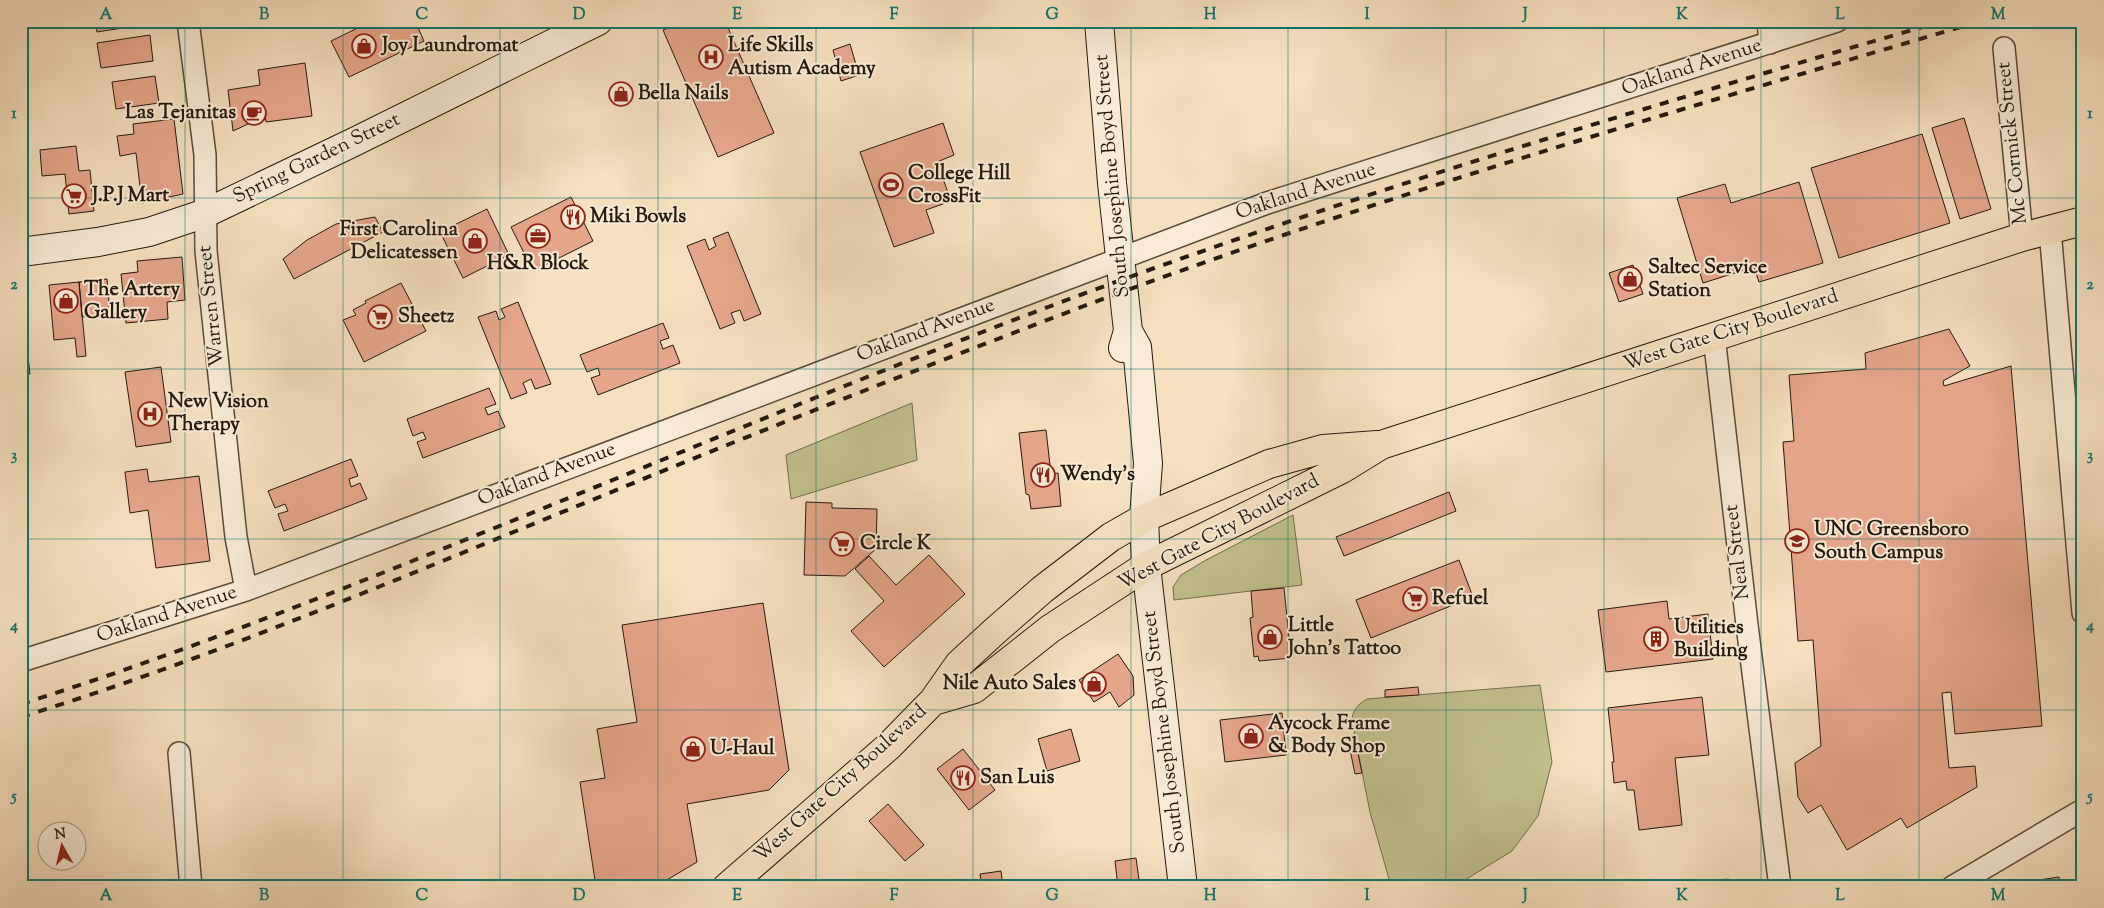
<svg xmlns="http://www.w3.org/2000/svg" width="2104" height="908" font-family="'Sorts Mill Goudy',serif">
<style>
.green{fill:#c1c18f;stroke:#736e4e}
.building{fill:#e6a68c;stroke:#251a0e}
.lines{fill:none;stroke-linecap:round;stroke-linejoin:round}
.minor-casing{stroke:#594c3a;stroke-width:24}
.secondary-casing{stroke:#251a0e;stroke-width:30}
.primary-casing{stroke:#251a0e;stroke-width:30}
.minor{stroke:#f9ebd6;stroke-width:21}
.secondary{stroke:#f9ebd6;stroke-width:28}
.primary{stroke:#f6e0c0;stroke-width:28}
.rail{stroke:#251a0e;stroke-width:4;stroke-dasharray:9 9;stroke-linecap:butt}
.grid{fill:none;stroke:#0f766e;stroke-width:1;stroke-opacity:0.55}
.labels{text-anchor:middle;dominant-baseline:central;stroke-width:4;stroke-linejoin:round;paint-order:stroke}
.poi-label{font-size:20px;font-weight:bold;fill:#251a0e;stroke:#f9ebd6;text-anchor:start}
.street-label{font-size:20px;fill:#251a0e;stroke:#f9ebd6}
.neatline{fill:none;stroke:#0f766e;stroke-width:2}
.grid-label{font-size:16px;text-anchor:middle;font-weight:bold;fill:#0f766e}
</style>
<rect width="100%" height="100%" fill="#f6e0c0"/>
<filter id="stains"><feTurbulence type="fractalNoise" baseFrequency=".004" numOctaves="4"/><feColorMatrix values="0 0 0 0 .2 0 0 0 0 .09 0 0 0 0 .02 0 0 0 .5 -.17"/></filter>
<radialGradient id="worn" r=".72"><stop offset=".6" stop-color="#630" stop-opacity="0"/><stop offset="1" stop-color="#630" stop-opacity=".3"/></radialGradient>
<!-- green -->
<path class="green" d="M912,403L917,460L791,499L786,455Z
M1293,515L1302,585L1174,600L1173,587L1181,575L1206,560Z
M1540,685L1552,762L1538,816L1512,851L1460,883L1391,886L1370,812L1352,721C1352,711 1358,704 1367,699Z
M1729,879L1730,887H1642L1641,885Z"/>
<!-- building -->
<path class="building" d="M95,21H148V24L97,32Z
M372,21H415L424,41L349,77L331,41Z
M685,21H725L774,133L718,157L663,30Z
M150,35L153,61L101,68L97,43Z
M850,44L859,75L841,81L833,50Z
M305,63L312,116L266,122L265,116L233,131L228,90L260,85L258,70Z
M155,76L159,103L116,109L112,82Z
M1964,118L1991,209L1960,219L1932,128Z
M174,119L183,194L142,203L136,153L120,156L117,136L134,134L133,124Z
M943,123L954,155L937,162L951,201L926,210L934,233L894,247L860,152Z
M1922,134L1950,223L1839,258L1811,168Z
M76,146L79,171L90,170L94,211L69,214L65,174L42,176L40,150Z
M1799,182L1823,263L1759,282L1754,267L1703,283L1677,198L1725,184L1731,203Z
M571,197L593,241L533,271L511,227Z
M487,209L509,255L463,278L440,232Z
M375,217L383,232L294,279L283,259L307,240L336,224Z
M728,232L761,314L744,321L740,310L731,313L735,323L720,329L687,246L705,239L709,250L716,246L713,238Z
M182,257L185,300L167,302L168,319L126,323L121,274L138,272L137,261Z
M1633,265L1643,294L1619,302L1609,273Z
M107,279L110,314L82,317L79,282Z
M79,282L86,356L77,357L75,338L54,340L49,285Z
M401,283L426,331L364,362L343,320L356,315L353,310L366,303L365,301Z
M518,302L551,384L535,389L531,379L523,383L527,393L511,399L478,317L496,311L499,320L505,317L501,309Z
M21,311H23L30,374L21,375Z
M663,323L669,338L660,341L663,349L673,345L680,363L598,395L591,378L600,375L598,368L587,372L580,355Z
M1949,329L1970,366L1943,381L1944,386L2011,366L2042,726L1955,734L1951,692L1942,693L1949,768L1975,766L1977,787L1907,828L1901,818L1847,850L1821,805L1808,813L1798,797L1795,763L1821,746L1813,640L1798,641L1783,442L1794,441L1789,375L1866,369L1865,353Z
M161,367L171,442L136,447L125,372Z
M489,388L496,404L485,408L488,415L498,411L505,427L423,458L417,442L426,439L423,432L413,436L407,419Z
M1046,430L1051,474L1058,473L1061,506L1031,509L1029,495L1026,494L1019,433Z
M351,459L358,476L349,479L351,487L360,483L367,499L284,531L278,514L288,511L285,504L275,508L268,491Z
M147,469L149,482L199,476L210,561L156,568L148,510L130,513L125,472Z
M1449,492L1456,511L1344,556L1336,537Z
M806,502L832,503V508L877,509L876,549L845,576L804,575Z
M929,555L965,594L884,667L851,631L884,601L855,569L869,556L896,585Z
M1459,560L1473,597L1371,638L1356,600Z
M1284,588L1291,658L1259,661L1258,656L1254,657L1250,618L1253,617L1251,591Z
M1667,601L1669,619L1708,614L1713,659L1606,672L1598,610Z
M763,603L789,770L769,790L687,804L697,862L655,887H596L580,782L605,778L597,729L637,722L622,625Z
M1118,654L1133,676L1134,695L1119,707L1110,692L1094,702L1079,680Z
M1418,687L1419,695L1385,697V690Z
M1702,697L1709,755L1675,758L1682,825L1639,830L1634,790H1627L1626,781L1614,783L1612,762H1614L1608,708Z
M1282,713L1286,755L1225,762L1220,720Z
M1071,729L1080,761L1047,771L1038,739Z
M1355,739L1362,773L1355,774L1348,740Z
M963,749L995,790L969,810L937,769Z
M888,804L924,845L905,861L869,821Z
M1136,858L1140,887H1118L1115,861Z
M1001,871L1003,887H982L980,874Z
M2059,877L2060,887H2033L2032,881Z"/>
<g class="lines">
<!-- minor casing -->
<g class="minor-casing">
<path id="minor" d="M188,21L205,155L206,251L236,537L246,590
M1768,21L1770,43
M2004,48L2022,237
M2050,230L2083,613
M1714,336L1747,625L1780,887
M21,661L246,590L1267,203L1837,21
M179,753L191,887
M1952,887L2079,812H2083"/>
</g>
<!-- secondary casing -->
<g class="secondary-casing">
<path id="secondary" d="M1099,21L1112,183L1128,331L1123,348
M21,252L98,242L149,232L206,213L354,142L598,21
M1128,331L1137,347L1148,463L1144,518L1146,566L1183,887"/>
</g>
<!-- primary casing -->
<g class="primary-casing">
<path id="primary" d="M933,701L974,689L1050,629L1146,566L1342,469L1381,445L2022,237L2083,221
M727,887L889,746L933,701L959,664L996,630L1043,589L1111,537L1144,518L1269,464L1323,449L1377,445"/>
</g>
<!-- minor -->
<use href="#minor" class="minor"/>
<!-- secondary -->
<use href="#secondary" class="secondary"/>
<!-- primary -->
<use href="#primary" class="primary"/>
<!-- rail -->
<path class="rail" d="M21,704C184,653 343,589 502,525C695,447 888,366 1083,294C1365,190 1654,105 1943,21
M21,717C218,656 407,575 597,498C759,431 921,368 1084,306C1378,196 1680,110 1981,21"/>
</g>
<!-- grid -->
<path class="grid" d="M185,21V887M343,21V887M500,21V887M658,21V887M816,21V887M973,21V887M1131,21V887M1288,21V887M1446,21V887M1604,21V887M1761,21V887M1919,21V887M21,198H2083M21,369H2083M21,539H2083M21,710H2083"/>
<!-- icons -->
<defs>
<g id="shop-ring" transform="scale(1.25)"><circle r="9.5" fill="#f9ebd6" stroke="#8f2418" stroke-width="1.5"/><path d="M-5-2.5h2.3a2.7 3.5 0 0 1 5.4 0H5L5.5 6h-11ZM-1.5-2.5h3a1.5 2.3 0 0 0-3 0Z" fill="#8f2418"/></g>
<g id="hospital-ring" transform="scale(1.25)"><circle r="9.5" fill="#f9ebd6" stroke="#8f2418" stroke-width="1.5"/><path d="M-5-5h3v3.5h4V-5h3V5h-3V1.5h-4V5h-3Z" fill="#8f2418"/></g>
<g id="cafe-ring" transform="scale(1.25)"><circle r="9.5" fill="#f9ebd6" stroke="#8f2418" stroke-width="1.5"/><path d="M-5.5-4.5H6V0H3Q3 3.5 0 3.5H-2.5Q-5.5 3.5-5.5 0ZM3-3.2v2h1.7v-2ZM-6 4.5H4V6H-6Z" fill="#8f2418"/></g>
<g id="stadium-ring" transform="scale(1.25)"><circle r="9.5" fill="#f9ebd6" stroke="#8f2418" stroke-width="1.5"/><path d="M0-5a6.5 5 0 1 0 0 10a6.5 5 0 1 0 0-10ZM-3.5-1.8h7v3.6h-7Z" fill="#8f2418"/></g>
<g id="supermarket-ring" transform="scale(1.25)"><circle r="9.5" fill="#f9ebd6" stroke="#8f2418" stroke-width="1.5"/><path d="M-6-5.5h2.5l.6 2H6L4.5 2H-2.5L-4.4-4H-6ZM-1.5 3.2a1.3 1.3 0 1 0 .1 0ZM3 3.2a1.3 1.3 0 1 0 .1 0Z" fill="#8f2418"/></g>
<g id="restaurant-ring" transform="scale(1.25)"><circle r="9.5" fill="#f9ebd6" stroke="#8f2418" stroke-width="1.5"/><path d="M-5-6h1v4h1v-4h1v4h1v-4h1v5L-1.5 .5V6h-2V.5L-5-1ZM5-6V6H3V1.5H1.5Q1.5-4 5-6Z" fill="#8f2418"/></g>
<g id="office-ring" transform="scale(1.25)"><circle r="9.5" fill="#f9ebd6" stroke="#8f2418" stroke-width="1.5"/><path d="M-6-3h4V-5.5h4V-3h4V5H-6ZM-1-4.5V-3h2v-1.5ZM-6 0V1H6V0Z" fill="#8f2418"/></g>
<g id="university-ring" transform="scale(1.25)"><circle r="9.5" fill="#f9ebd6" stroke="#8f2418" stroke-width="1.5"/><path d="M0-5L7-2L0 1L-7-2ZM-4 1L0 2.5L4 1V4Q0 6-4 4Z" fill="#8f2418"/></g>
<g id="building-ring" transform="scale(1.25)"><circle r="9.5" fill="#f9ebd6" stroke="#8f2418" stroke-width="1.5"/><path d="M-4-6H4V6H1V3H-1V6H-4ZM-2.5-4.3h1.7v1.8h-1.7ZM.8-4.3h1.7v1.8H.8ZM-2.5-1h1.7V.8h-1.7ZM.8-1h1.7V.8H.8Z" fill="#8f2418"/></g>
</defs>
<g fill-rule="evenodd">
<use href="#shop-ring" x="364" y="46"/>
<use href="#hospital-ring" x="711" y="57"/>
<use href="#shop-ring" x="621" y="94"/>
<use href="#cafe-ring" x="254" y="113"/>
<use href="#stadium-ring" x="891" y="185"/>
<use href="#supermarket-ring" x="74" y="196"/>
<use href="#restaurant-ring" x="573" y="217"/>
<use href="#office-ring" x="538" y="236"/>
<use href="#shop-ring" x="475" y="241"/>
<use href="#shop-ring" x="1630" y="279"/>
<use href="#shop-ring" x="66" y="301"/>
<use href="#supermarket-ring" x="380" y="317"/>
<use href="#hospital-ring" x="150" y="414"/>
<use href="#restaurant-ring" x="1043" y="475"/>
<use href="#university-ring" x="1797" y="541"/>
<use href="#supermarket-ring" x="842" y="544"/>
<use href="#supermarket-ring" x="1415" y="599"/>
<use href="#shop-ring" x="1270" y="637"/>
<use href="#building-ring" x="1656" y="639"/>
<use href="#shop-ring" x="1094" y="684"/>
<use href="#shop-ring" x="1251" y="736"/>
<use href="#shop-ring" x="693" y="749"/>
<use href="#restaurant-ring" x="963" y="778"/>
</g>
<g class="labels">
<!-- poi labels -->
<g class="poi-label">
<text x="382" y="46">Joy Laundromat</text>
<text x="728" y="46">Life Skills<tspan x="728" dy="23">Autism Academy</tspan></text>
<text x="638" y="94">Bella Nails</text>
<text x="236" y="113" text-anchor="end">Las Tejanitas</text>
<text x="908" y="174">College Hill<tspan x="908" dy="23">CrossFit</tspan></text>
<text x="92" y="196">J.P.J Mart</text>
<text x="590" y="217">Miki Bowls</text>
<text x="458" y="230" text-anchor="end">First Carolina<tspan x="458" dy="23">Delicatessen</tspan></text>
<text x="538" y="264" text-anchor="middle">H&amp;R Block</text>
<text x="1648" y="268">Saltec Service<tspan x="1648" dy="23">Station</tspan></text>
<text x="84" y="290">The Artery<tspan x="84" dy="23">Gallery</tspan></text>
<text x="398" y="317">Sheetz</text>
<text x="168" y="402">New Vision<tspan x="168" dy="23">Therapy</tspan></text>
<text x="1060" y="475">Wendy's</text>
<text x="1814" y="530">UNC Greensboro<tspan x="1814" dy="23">South Campus</tspan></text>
<text x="860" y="544">Circle K</text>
<text x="1432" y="599">Refuel</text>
<text x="1288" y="626">Little<tspan x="1288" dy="23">John's Tattoo</tspan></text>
<text x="1674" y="628">Utilities<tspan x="1674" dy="23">Building</tspan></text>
<text x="1076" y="684" text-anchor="end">Nile Auto Sales</text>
<text x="1268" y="724">Aycock Frame<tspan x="1268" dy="23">&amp; Body Shop</tspan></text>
<text x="710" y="749">U-Haul</text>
<text x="980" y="778">San Luis</text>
</g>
<!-- street labels -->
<g class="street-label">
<text transform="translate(1692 68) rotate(-18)">Oakland Avenue</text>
<text transform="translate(2013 143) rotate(-96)">Mc Cormick Street</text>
<text transform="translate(317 159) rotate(-26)">Spring Garden Street</text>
<text transform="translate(1113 176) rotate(-95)">South Josephine Boyd Street</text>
<text transform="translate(1306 192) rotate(-18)">Oakland Avenue</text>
<text transform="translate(212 306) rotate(-96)">Warren Street</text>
<text transform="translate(926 331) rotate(-21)">Oakland Avenue</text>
<text transform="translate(1731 331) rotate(-18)">West Gate City Boulevard</text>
<text transform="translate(547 475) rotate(-21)">Oakland Avenue</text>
<text transform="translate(1219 533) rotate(-28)">West Gate City Boulevard</text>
<text transform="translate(1738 552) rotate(-97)">Neal Street</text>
<text transform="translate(167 615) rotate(-18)">Oakland Avenue</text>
<text transform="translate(1165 732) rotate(-97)">South Josephine Boyd Street</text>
<text transform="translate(841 784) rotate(-42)">West Gate City Boulevard</text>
</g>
</g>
<!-- margin -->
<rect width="2104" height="908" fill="none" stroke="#f6e0c0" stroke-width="55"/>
<!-- north arrow -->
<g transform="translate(62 846) rotate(352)"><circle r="24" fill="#f9ebd6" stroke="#a49786"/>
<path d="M0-4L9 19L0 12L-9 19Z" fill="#8f2418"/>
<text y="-8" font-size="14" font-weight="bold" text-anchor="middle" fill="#251a0e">N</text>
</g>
<rect x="28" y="28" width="2048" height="852" class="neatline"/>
<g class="grid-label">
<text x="106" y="19">A</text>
<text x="264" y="19">B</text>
<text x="422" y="19">C</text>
<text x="579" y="19">D</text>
<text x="737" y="19">E</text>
<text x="894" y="19">F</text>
<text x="1052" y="19">G</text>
<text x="1210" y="19">H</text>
<text x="1367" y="19">I</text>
<text x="1525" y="19">J</text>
<text x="1682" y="19">K</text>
<text x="1840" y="19">L</text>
<text x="1998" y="19">M</text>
<text x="14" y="118">1</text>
<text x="2090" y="118">1</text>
<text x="14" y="289">2</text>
<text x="2090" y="289">2</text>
<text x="14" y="460">3</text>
<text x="2090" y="460">3</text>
<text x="14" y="630">4</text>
<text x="2090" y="630">4</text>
<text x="14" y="801">5</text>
<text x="2090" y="801">5</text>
<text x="106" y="900">A</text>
<text x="264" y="900">B</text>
<text x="422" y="900">C</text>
<text x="579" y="900">D</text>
<text x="737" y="900">E</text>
<text x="894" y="900">F</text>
<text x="1052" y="900">G</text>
<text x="1210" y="900">H</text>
<text x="1367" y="900">I</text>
<text x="1525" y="900">J</text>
<text x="1682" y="900">K</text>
<text x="1840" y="900">L</text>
<text x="1998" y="900">M</text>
</g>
<rect width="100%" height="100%" filter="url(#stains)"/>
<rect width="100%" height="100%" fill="url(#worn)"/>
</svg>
